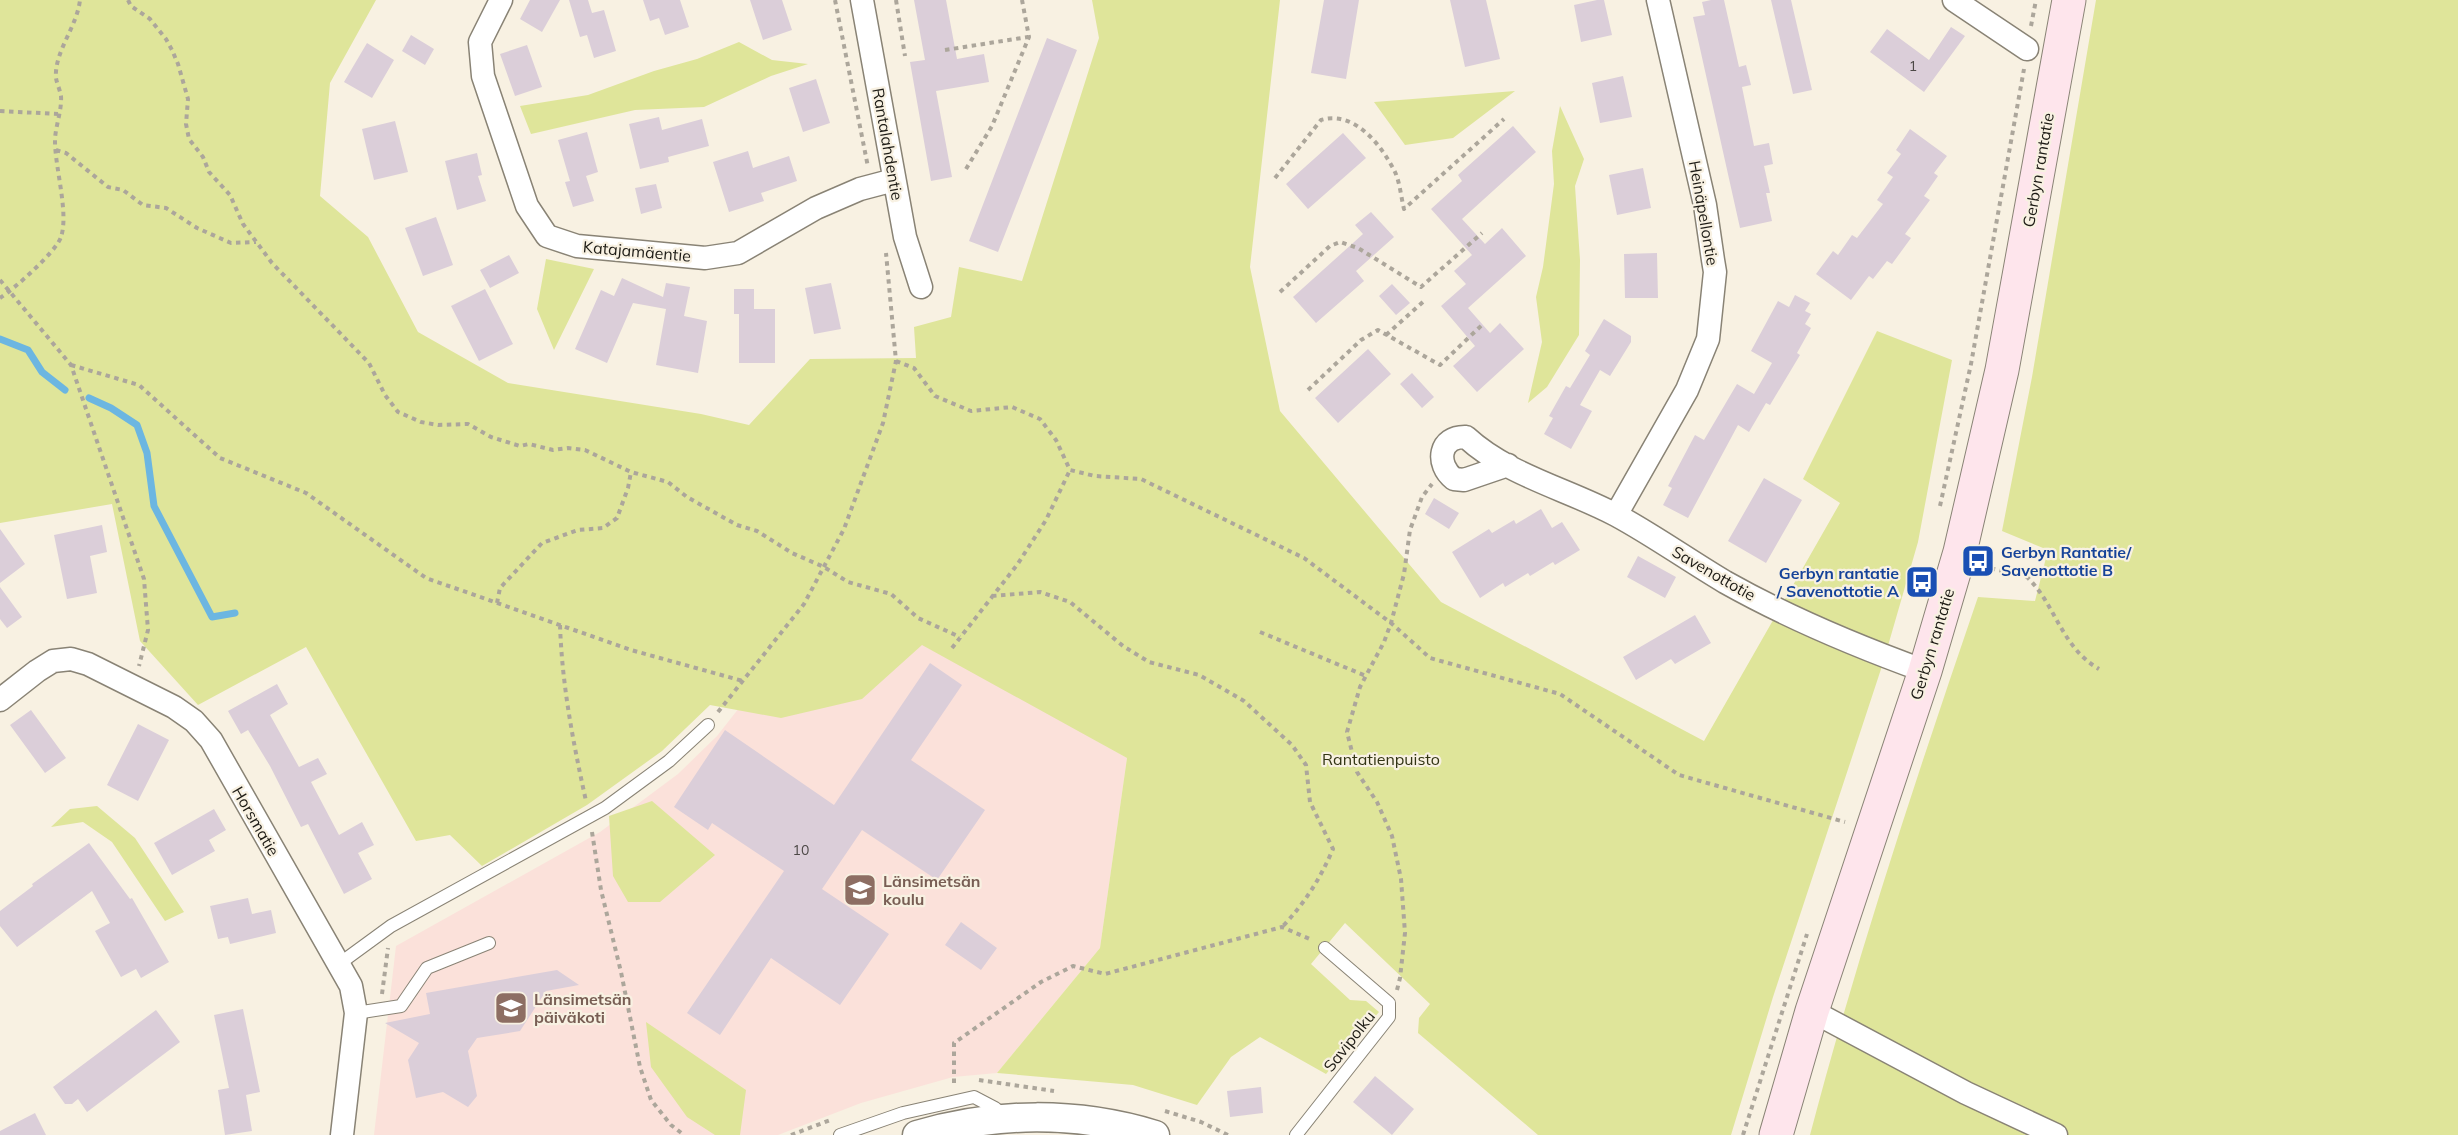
<svg xmlns="http://www.w3.org/2000/svg" width="2458" height="1135" font-family="Mulish,sans-serif">
<style>
.education{fill:#fbe1da}
.green{fill:#dfe59a}
.lines{fill:none;stroke-linecap:round;stroke-linejoin:round}
.stream{stroke:#6cb6e1;stroke-width:7}
.building{fill:#dbced9}
.service-casing{stroke:#898375;stroke-width:14}
.minor-casing{stroke:#898375;stroke-width:25}
.tertiary-casing{stroke:#898375;stroke-width:31}
.secondary-casing{stroke:#898375;stroke-width:35}
.path{stroke:#aca69b;stroke-width:4;stroke-dasharray:4.5 4.5;stroke-linecap:butt}
.service{stroke:#fff;stroke-width:12}
.minor{stroke:#fff;stroke-width:22}
.tertiary{stroke:#fff;stroke-width:28}
.secondary{stroke:#fee5ec;stroke-width:33}
.labels{text-anchor:middle;dominant-baseline:central;stroke-width:4.5;stroke-linejoin:round;paint-order:stroke}
.number-label{font-size:14px;fill:#4c4846}
.street-label{font-size:16px;fill:#1d1b15;stroke:#f8f1e2}
.transit-label{font-size:16px;font-weight:bold;fill:#164399;stroke:#f8f1e2;text-anchor:start}
.park-label{font-size:16px;fill:#323413;stroke:#f8f1e2}
.education-label{font-size:16px;font-weight:bold;fill:#785e54;stroke:#f8f1e2;text-anchor:start}
</style>
<rect width="100%" height="100%" fill="#f8f1e2"/>
<!-- education -->
<path class="education" d="M844,598L1127,758L1100,948L997,1073L953,1077L861,1103L778,1135H374L396,946L600,832L678,774L717,736L824,600Z"/>
<!-- green -->
<path class="green" d="M0,0H376L330,83L320,196L368,237L418,332L508,383L701,414L749,425L810,359L916,358L914,327L951,317L959,267L1022,281L1099,38L1092,0H1280L1250,267L1280,411L1441,602L1704,741L1840,503L1803,479L1877,331L1952,360L1918,542L1883,663L1773,997L1731,1135H1538L1418,1033L1419,1018L1430,1004L1345,923L1311,964L1350,1000L1366,1001L1379,1012L1326,1074L1260,1037L1231,1057L1197,1105L1133,1085L997,1073L1100,948L1127,758L922,645L862,699L781,718L710,705L662,751L587,805L482,866L450,835L416,841L306,647L198,705L140,641L112,504L0,523Z
M2096,0H2458V1135H1810C1858,953 1917,775 1978,597L2035,601L2048,550L2002,531L2032,377Z
M739,42L772,60L808,64L771,76L704,107L635,110L531,134L520,106L588,95L654,71L697,59Z
M1515,91L1453,138L1405,145L1374,102Z
M1560,106L1584,159L1575,186L1580,260L1579,335L1547,387L1528,403L1542,342L1536,297L1543,267L1554,184L1552,151Z
M546,259L594,269L554,350L537,309Z
M652,801L715,855L660,902H628L613,876L609,816Z
M97,806L135,838L184,912L165,921L112,842L83,822L51,827L70,809Z
M646,1022L746,1090L740,1135H715L687,1117L651,1067Z"/>
<g class="lines">
<!-- stream -->
<path class="stream" d="M0,339L28,350L42,372L65,390
M89,398L111,408L137,425L147,453L154,506L212,617L235,613"/>
</g>
<!-- building -->
<path class="building" d="M530,0H560L542,32L520,19Z
M569,0H588L592,13L604,10L616,51L594,58L587,35L580,37Z
M643,0H680L689,27L665,35L659,18L650,21Z
M750,0H782L792,30L763,40Z
M914,0H946L957,59L984,54L989,82L936,91L952,177L931,181L910,62L925,60Z
M1324,0H1359L1346,79L1311,73Z
M1450,0H1486L1500,59L1465,67Z
M1597,0H1604L1612,35L1581,42L1574,5Z
M1711,0H1724L1739,67L1746,65L1751,85L1742,87L1754,146L1769,143L1773,164L1764,166L1770,193H1766L1772,221L1740,228L1693,17L1705,15L1702,2Z
M1771,0H1791L1812,90L1793,94Z
M1951,27L1965,36L1924,92L1870,52L1887,29L1929,60Z
M411,35L434,49L425,65L402,51Z
M1047,38L1077,50L998,252L969,241Z
M367,43L394,60L372,98L344,82Z
M527,45L542,87L515,96L500,54Z
M1623,76L1632,117L1600,123L1592,83Z
M816,79L830,123L803,132L789,88Z
M659,117L662,130L702,119L709,146L668,157L669,162L640,169L629,124Z
M395,121L408,172L374,180L362,129Z
M1513,126L1536,152L1462,219L1485,244L1502,228L1526,256L1468,308L1490,333L1500,323L1524,349L1477,392L1453,366L1475,346L1441,306L1466,284L1454,271L1472,255L1431,209L1462,181L1458,175Z
M1910,129L1947,156L1934,173L1938,176L1924,196L1930,200L1905,234L1911,238L1892,264L1887,261L1873,279L1869,276L1851,300L1816,274L1833,251L1838,255L1852,235L1857,238L1883,204L1877,200L1893,177L1887,173L1901,154L1896,150Z
M587,132L598,172L586,176L594,201L573,207L565,182L570,181L558,140Z
M1343,133L1366,158L1308,209L1286,184Z
M748,151L753,168L789,156L797,181L761,193L764,201L729,212L713,162Z
M477,153L482,175L478,176L486,201L457,210L445,161Z
M1643,168L1651,208L1617,215L1609,175Z
M656,184L662,208L641,214L635,188Z
M1371,212L1394,237L1356,271L1364,281L1316,323L1293,297L1363,234L1355,225Z
M436,217L453,265L423,276L405,228Z
M1657,253L1658,298H1625L1624,254Z
M509,255L519,273L490,288L480,270Z
M622,278L663,297L666,283L690,287L684,316L707,321L698,373L656,365L666,309L633,303L607,363L575,349L601,290L614,296Z
M831,283L841,329L814,334L805,288Z
M1392,284L1410,303L1396,315L1379,296Z
M485,289L513,344L479,361L451,306Z
M734,289H754V309H775V363H739V314H734Z
M1795,295L1810,303L1805,311L1811,314L1805,324L1811,328L1797,353L1800,355L1770,405L1766,403L1749,432L1738,425L1688,518L1663,505L1672,488L1668,486L1695,435L1704,440L1737,384L1754,394L1772,363L1751,351L1778,301L1789,307Z
M1604,319L1631,336V342L1610,376L1600,370L1580,405L1592,411L1571,449L1544,434L1553,418L1549,416L1566,386L1570,388L1590,355L1585,351Z
M1368,349L1391,374L1338,423L1315,398Z
M1412,373L1434,397L1422,408L1400,384Z
M1764,478L1802,500L1766,563L1728,541Z
M1434,498L1459,513L1449,529L1425,514Z
M1541,509L1552,528L1562,522L1580,550L1555,565L1553,562L1530,576L1528,573L1505,587L1503,583L1480,598L1452,552L1489,529L1492,533L1514,520L1516,524Z
M102,525L107,552L90,556L97,593L67,599L54,535Z
M0,529L25,564L0,583Z
M1638,556L1676,577L1665,598L1627,577Z
M0,587L22,617L7,628L0,619Z
M1695,615L1711,643L1675,664L1671,659L1636,680L1623,657Z
M930,663L962,685L911,760L985,810L937,880L862,830L822,889L889,934L840,1005L771,958L720,1035L687,1013L784,871L712,823L708,830L674,807L725,730L834,805Z
M277,684L288,704L270,715L299,767L318,758L327,774L311,782L339,835L362,822L374,845L358,853L372,879L344,894L308,824L301,827L270,766L248,730L241,734L228,711Z
M31,710L66,758L45,773L10,725Z
M138,724L169,740L138,801L107,785Z
M214,809L226,830L209,840L215,851L172,875L154,843Z
M89,843L130,899L132,898L169,962L141,978L136,969L121,977L95,931L110,923L92,891L17,947L0,926V911L33,886L32,884Z
M248,898L252,914L271,910L276,933L230,944L228,937L218,939L210,906Z
M961,922L997,948L981,970L945,945Z
M557,970L579,985L546,991L520,1031L477,1038L468,1051L477,1096L468,1107L443,1092L416,1098L408,1060L419,1043L385,1023L430,1014L426,993Z
M243,1009L260,1092L246,1095L252,1131L225,1135L218,1090L229,1088L214,1015Z
M156,1010L180,1042L87,1112L78,1099L72,1104H65L53,1087Z
M1375,1076L1414,1109L1392,1135L1353,1102Z
M1261,1087L1263,1113L1230,1117L1227,1091Z
M35,1113L46,1135H0V1131Z"/>
<g class="lines">
<!-- service casing -->
<g class="service-casing">
<path id="service" d="M339,964L391,926L605,808L669,761L708,725
M356,1013L401,1006L427,968L489,943
M840,1135L903,1113L974,1097L995,1108L1003,1115
M1296,1135L1389,1017V1003L1325,948"/>
</g>
<!-- minor casing -->
<g class="minor-casing">
<path id="minor" d="M501,0L480,42L483,76L527,206L547,236L577,246L631,251L705,258L738,253L816,208L860,189L894,180
M862,0L905,237L921,287
M1954,0L2027,49
M1508,465L1464,480L1454,479C1435,464 1439,436 1466,437C1507,475 1567,489 1616,515C1653,535 1688,560 1725,582C1789,618 1856,646 1925,671
M1616,515L1687,390L1708,339L1715,272L1713,260L1705,205L1658,0
M0,700L37,671L53,661L71,659L88,664L174,707L194,721L211,740L351,986L356,1013L342,1135
M1812,1011L1966,1093L2056,1135"/>
</g>
<!-- tertiary casing -->
<g class="tertiary-casing">
<path id="tertiary" d="M917,1135C995,1112 1077,1111 1155,1135"/>
</g>
<!-- secondary casing -->
<g class="secondary-casing">
<path id="secondary" d="M1776,1135L1812,1011L1925,671L1960,552L2002,370L2069,0"/>
</g>
<!-- path -->
<path class="path" d="M128,0L131,6L150,19L166,39L172,50L178,64L188,99L186,124L189,139L203,157L209,172L230,195L243,224L272,263L369,363L385,395L398,412L421,422L438,425L468,424L491,437L520,446L529,444L553,450L568,448L585,450L631,472L668,482L687,497L737,525L757,531L792,553L824,567L848,582L891,594L918,618L960,637
M835,0L868,167
M896,0L905,56
M2031,26L2036,0
M945,50L1028,37
M0,111L58,114
M56,150L66,153L108,187L123,190L143,205L166,208L197,228L231,243L256,242
M966,169L992,126L1029,37L1022,0
M1275,178L1321,120C1355,110 1382,146 1395,172C1400,183 1401,197 1404,209L1504,119
M0,280L71,365L144,579L148,630L139,666
M1280,292L1330,246L1340,242L1358,248L1421,287L1482,233
M0,298C14,289 56,252 61,237C69,213 55,168 55,141C55,127 62,111 61,96C60,90 57,84 56,78C54,52 77,27 80,0
M1386,335L1424,301
M896,361L914,368L935,396L971,411L1012,407L1040,419L1056,440L1070,470L1095,476L1141,479L1304,558L1391,623L1430,658L1560,694L1679,775L1845,822
M71,365L139,385L220,458L306,493L426,578L631,650L743,681
M1308,390L1361,340L1378,330L1440,365L1483,324
M1940,506L1971,364L2024,69
M1982,566L2027,577C2056,605 2061,647 2099,669
M992,596L1040,592L1070,602L1123,646L1149,662L1199,675L1244,701L1292,745L1306,765L1310,802L1333,849C1320,879 1305,903 1282,927
M497,603L500,588L542,543L578,530L603,528L617,518L628,488L631,472
M560,625C562,685 573,742 586,801
M1260,632L1366,676
M952,648L1017,565L1046,520L1070,470
M718,712L804,604L844,529L883,423L896,361L886,253
M592,832L601,890L621,972L640,1067L651,1100L671,1125L684,1135
M1397,990L1400,978L1405,933L1401,879L1392,836L1377,802L1357,772L1347,732L1360,687L1384,642L1391,623L1404,574L1410,530L1422,497L1432,484
M382,994L388,948
M979,1080L1054,1091
M954,1083V1043L1041,982L1073,966L1105,974L1282,927L1312,940
M1165,1111L1201,1122L1228,1135
M791,1135L833,1119
M1743,1135L1807,934"/>
<!-- service -->
<use href="#service" class="service"/>
<!-- minor -->
<use href="#minor" class="minor"/>
<!-- tertiary -->
<use href="#tertiary" class="tertiary"/>
<!-- secondary -->
<use href="#secondary" class="secondary"/>
</g>
<!-- icons -->
<defs>
<g id="bus-square" transform="scale(1.725)"><rect x="-9" y="-9" width="18" height="18" rx="4" fill="#1a4fb4" stroke="#f8f1e2"/><path d="M-5-6H5V4H4V6H2V4H-2V6H-4V4H-5ZM-3.5-4V0h7V-4ZM-3.5 1.2v1.5H-2V1.2ZM2 1.2v1.5H3.5V1.2Z" fill="#fff"/></g>
<g id="school-square" transform="scale(1.725)"><rect x="-9" y="-9" width="18" height="18" rx="4" fill="#8d6e63" stroke="#f8f1e2"/><path d="M0-5L7-2L0 1L-7-2ZM-4 1L0 2.5L4 1V4Q0 6-4 4Z" fill="#fff"/></g>
</defs>
<g fill-rule="evenodd">
<use href="#bus-square" x="1978" y="561"/>
<use href="#bus-square" x="1922" y="582"/>
<use href="#school-square" x="860" y="890"/>
<use href="#school-square" x="511" y="1008"/>
</g>
<g class="labels">
<!-- number labels -->
<g class="number-label">
<text x="1913" y="66">1</text>
<text x="801" y="850">10</text>
</g>
<!-- street labels -->
<g class="street-label">
<text transform="translate(888 144) rotate(80)">Rantalahdentie</text>
<text transform="translate(2038 170) rotate(-80)">Gerbyn rantatie</text>
<text transform="translate(1704 213) rotate(80)">Heinäpellontie</text>
<text transform="translate(637 251) rotate(5)">Katajamäentie</text>
<text transform="translate(1714 573) rotate(30)">Savenottotie</text>
<text transform="translate(1932 644) rotate(-73)">Gerbyn rantatie</text>
<text transform="translate(256 821) rotate(60)">Horsmatie</text>
<text transform="translate(1349 1041) rotate(-52)">Savipolku</text>
</g>
<!-- transit labels -->
<g class="transit-label">
<text x="2001" y="552">Gerbyn Rantatie/<tspan x="2001" dy="18">Savenottotie B</tspan></text>
<text x="1899" y="573" text-anchor="end">Gerbyn rantatie<tspan x="1899" dy="18">/ Savenottotie A</tspan></text>
</g>
<!-- park labels -->
<g class="park-label">
<text x="1381" y="759">Rantatienpuisto</text>
</g>
<!-- education labels -->
<g class="education-label">
<text x="883" y="881">Länsimetsän<tspan x="883" dy="18">koulu</tspan></text>
<text x="534" y="999">Länsimetsän<tspan x="534" dy="18">päiväkoti</tspan></text>
</g>
</g>
</svg>
